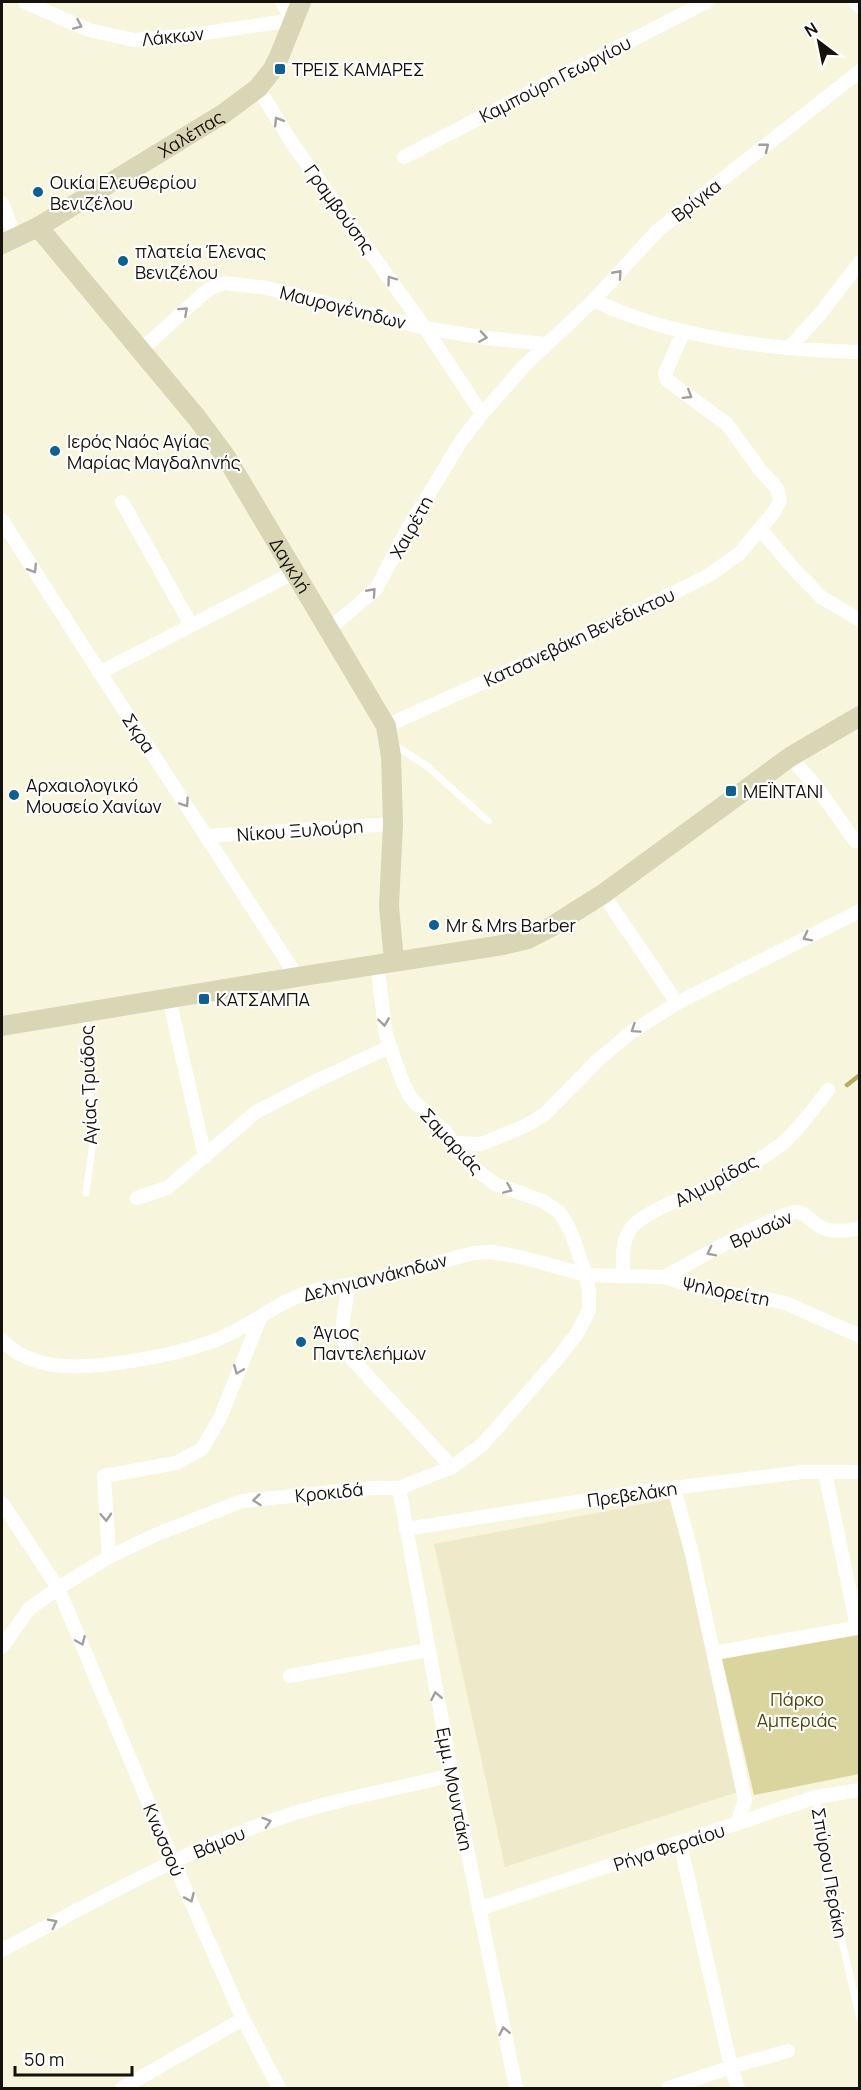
<svg xmlns="http://www.w3.org/2000/svg" width="861" height="2090" font-family="Manrope,sans-serif">
<style>
.built{fill:#eeeac9}
.green{fill:#dad49e}
.lines{fill:none;stroke-linecap:round;stroke-linejoin:round}
.stream{stroke:#b8ae60;stroke-width:4.5}
.lane{stroke:#fff;stroke-width:7}
.street{stroke:#fff;stroke-width:14}
.secondary{stroke:#d9d6b6;stroke-width:20}
.oneway{stroke:#a1a09d}
.poi-dot{fill:#0e6092;stroke:#fff;stroke-width:2}
.labels{text-anchor:middle;dominant-baseline:central;stroke-width:4.5;stroke-linejoin:round;paint-order:stroke}
.street-label{font-size:18px;fill:#14120a;stroke:#fff}
.poi-label{font-size:18px;fill:#14120a;stroke:#fff;text-anchor:start}
.park-label{font-size:18px;fill:#4d4606;stroke:#fff}
</style>
<rect width="100%" height="100%" fill="#f7f5db"/>
<!-- built -->
<path class="built" d="M674,1498L741,1791L505,1867L434,1544Z"/>
<!-- green -->
<path class="green" d="M859,1635V1774L754,1795L722,1659Z"/>
<g class="lines">
<!-- stream -->
<path class="stream" d="M847,1085L860,1075"/>
<!-- lane -->
<path class="lane" d="M393,744L428,767L488,821
M85,1013L93,1142L86,1193
M816,1797L825,1868L860,2019"/>
<!-- street -->
<path class="street" d="M25,2L89,30L134,40L185,36L293,20L282,2
M855,2L860,7
M258,88L294,146L425,328L482,414
M404,157L706,2
M2,203L15,237
M594,300C670,338 775,350 860,352
M789,348L820,314L860,262
M141,350L204,293L213,287L224,283L267,288L425,328L486,338L547,344
M122,502L191,625
M2,520C99,673 199,824 297,977
M760,529L793,568L821,597L860,620
M328,630L376,589L406,532L461,441L482,414L526,364L594,300L657,231L860,71
M99,673L295,572
M386,726L608,626L709,575L740,553L774,512L780,501L777,488L761,471L727,424L667,380L665,373L684,331
M790,757L816,786L855,841
M207,836L393,824
M603,894L677,1003
M169,998L205,1157
M453,1143L481,1144L525,1126L545,1114L597,1061L630,1033L677,1003L860,911
M137,1198L167,1188L256,1112L314,1082L389,1047
M623,1275C623,1259 621,1239 633,1226C653,1206 691,1197 716,1184C738,1172 763,1159 783,1143C800,1128 814,1108 828,1090
M664,1277C683,1267 782,1211 796,1212C805,1212 811,1221 819,1226C828,1233 849,1231 860,1228
M349,1285C345,1312 336,1332 351,1358L452,1467
M2,1340C15,1354 35,1362 54,1365C95,1371 177,1355 216,1340C248,1328 275,1303 309,1292C322,1287 335,1287 349,1285C390,1277 432,1264 473,1253L492,1252L521,1257L586,1275L664,1277L717,1293L758,1297L785,1303L860,1336
M825,1472L857,1627
M399,1488L452,1775L516,2088
M674,1488L692,1554L745,1800L737,1824
M2,1503L58,1588L173,1861L243,2019L279,2088
M406,1529L640,1492L802,1472H860
M109,1557L104,1476L176,1463L202,1449L220,1418L261,1316
M2,1647L29,1609L58,1588L109,1557L155,1535L242,1501L373,1488H399L452,1467L482,1445L559,1357L578,1332L589,1310V1292L586,1275L571,1232L564,1219L559,1212L543,1201L495,1184L470,1165L459,1153L446,1132L432,1120L411,1098L403,1083L386,1035L377,964
M713,1653L860,1627
M290,1676L427,1650
M680,1843L731,2067L738,2088
M479,1909L816,1797L860,1790
M2,1950C85,1907 168,1859 257,1826C319,1802 387,1791 452,1775
M122,2088L243,2019
M669,2088L731,2067L788,2051"/>
<!-- secondary -->
<g class="secondary">
<path id="s1" d="M38,227L197,418L226,457L386,726L391,756L393,824L389,906L394,961"/>
<path id="s2" d="M2,244L38,227L223,114L258,88L273,69L279,57L301,2"/>
<path d="M2,1026L297,977L503,945L528,939L549,928L603,894L790,757L860,716"/>
</g>
</g>
<!-- one-way arrows -->
<defs><path id="oneway-chevron" d="M-2-3.5L2.5 0L-2 3.5" fill="none" stroke-width="1.6" stroke-linecap="round" stroke-linejoin="round" transform="scale(1.5)"/></defs>
<g class="oneway">
<use href="#oneway-chevron" transform="translate(78 25) rotate(24)"/>
<use href="#oneway-chevron" transform="translate(278 121) rotate(-122)"/>
<use href="#oneway-chevron" transform="translate(765 147) rotate(-39)"/>
<use href="#oneway-chevron" transform="translate(618 274) rotate(-48)"/>
<use href="#oneway-chevron" transform="translate(391 280) rotate(-126)"/>
<use href="#oneway-chevron" transform="translate(184 311) rotate(-42)"/>
<use href="#oneway-chevron" transform="translate(483 337) rotate(9)"/>
<use href="#oneway-chevron" transform="translate(688 395) rotate(32)"/>
<use href="#oneway-chevron" transform="translate(33 569) rotate(58)"/>
<use href="#oneway-chevron" transform="translate(372 592) rotate(-48)"/>
<use href="#oneway-chevron" transform="translate(185 803) rotate(56)"/>
<use href="#oneway-chevron" transform="translate(807 937) rotate(153)"/>
<use href="#oneway-chevron" transform="translate(384 1022) rotate(82)"/>
<use href="#oneway-chevron" transform="translate(635 1029) rotate(146)"/>
<use href="#oneway-chevron" transform="translate(508 1189) rotate(23)"/>
<use href="#oneway-chevron" transform="translate(711 1252) rotate(153)"/>
<use href="#oneway-chevron" transform="translate(238 1370) rotate(112)"/>
<use href="#oneway-chevron" transform="translate(257 1500) rotate(174)"/>
<use href="#oneway-chevron" transform="translate(106 1517) rotate(87)"/>
<use href="#oneway-chevron" transform="translate(81 1641) rotate(67)"/>
<use href="#oneway-chevron" transform="translate(436 1696) rotate(-101)"/>
<use href="#oneway-chevron" transform="translate(267 1822) rotate(-18)"/>
<use href="#oneway-chevron" transform="translate(190 1898) rotate(66)"/>
<use href="#oneway-chevron" transform="translate(53 1923) rotate(-27)"/>
<use href="#oneway-chevron" transform="translate(504 2031) rotate(-102)"/>
</g>
<!-- markers -->
<g class="poi-dot">
<rect x="274" y="63" width="12" height="12" rx="3"/>
<circle cx="38" cy="192" r="6"/>
<circle cx="123" cy="261" r="6"/>
<circle cx="55" cy="451" r="6"/>
<rect x="725" y="785" width="12" height="12" rx="3"/>
<circle cx="14" cy="795" r="6"/>
<circle cx="434" cy="925" r="6"/>
<rect x="198" y="993" width="12" height="12" rx="3"/>
<circle cx="301" cy="1342" r="6"/>
</g>
<g class="labels">
<!-- street labels -->
<g class="street-label">
<text transform="translate(173 36) rotate(-6)">Λάκκων</text>
<text transform="translate(555 79) rotate(-27)">Καμπούρη Γεωργίου</text>
<text stroke="none"><textPath href="#s2" startOffset="219">Χαλέπας</textPath></text>
<text transform="translate(696 200) rotate(-38)">Βρίγκα</text>
<text transform="translate(340 209) rotate(54)">Γραμβούσης</text>
<text transform="translate(343 307) rotate(14)">Μαυρογένηδων</text>
<text transform="translate(411 527) rotate(-61)">Χαιρέτη</text>
<text stroke="none"><textPath href="#s1" startOffset="423">Δαγκλή</textPath></text>
<text transform="translate(579 637) rotate(-25)">Κατσανεβάκη Βενέδικτου</text>
<text transform="translate(139 733) rotate(56)">Σκρα</text>
<text transform="translate(300 830) rotate(-4)">Νίκου Ξυλούρη</text>
<text transform="translate(88 1085) rotate(-92)">Αγίας Τριάδος</text>
<text transform="translate(452 1141) rotate(47)">Σαμαριάς</text>
<text transform="translate(716 1180) rotate(-28)">Αλμυρίδας</text>
<text transform="translate(761 1229) rotate(-24)">Βρυσών</text>
<text transform="translate(375 1277) rotate(-14)">Δεληγιαννάκηδων</text>
<text transform="translate(726 1291) rotate(11)">Ψηλορείτη</text>
<text transform="translate(329 1492) rotate(-6)">Κροκιδά</text>
<text transform="translate(632 1494) rotate(-8)">Πρεβελάκη</text>
<text transform="translate(455 1789) rotate(79)">Εμμ. Μουντάκη</text>
<text transform="translate(164 1840) rotate(67)">Κνωσσού</text>
<text transform="translate(219 1842) rotate(-23)">Βάμου</text>
<text transform="translate(669 1847) rotate(-18)">Ρήγα Φεραίου</text>
<text transform="translate(830 1873) rotate(80)">Σπύρου Περάκη</text>
</g>
<!-- poi labels -->
<g class="poi-label">
<text x="292" y="69">ΤΡΕΙΣ ΚΑΜΑΡΕΣ</text>
<text x="50" y="182">Οικία Ελευθερίου<tspan x="50" dy="21">Βενιζέλου</tspan></text>
<text x="135" y="251">πλατεία Έλενας<tspan x="135" dy="21">Βενιζέλου</tspan></text>
<text x="67" y="441">Ιερός Ναός Αγίας<tspan x="67" dy="21">Μαρίας Μαγδαληνής</tspan></text>
<text x="26" y="785">Αρχαιολογικό<tspan x="26" dy="21">Μουσείο Χανίων</tspan></text>
<text x="743" y="791">ΜΕΪΝΤΑΝΙ</text>
<text x="446" y="925">Mr &amp; Mrs Barber</text>
<text x="216" y="999">ΚΑΤΣΑΜΠΑ</text>
<text x="313" y="1332">Άγιος<tspan x="313" dy="21">Παντελεήμων</tspan></text>
</g>
<!-- park labels -->
<g class="park-label">
<text x="797" y="1699">Πάρκο<tspan x="797" dy="21">Αμπεριάς</tspan></text>
</g>
</g>
<!-- border -->
<rect width="861" height="2090" fill="none" stroke="#14120a" stroke-width="6"/>
<!-- north arrow -->
<g transform="translate(819 42) rotate(328)" stroke="#ffffff" stroke-width="4.5" paint-order="stroke">
<path d="M0-4.5L10 22L0 15L-10 22Z" fill="#14120a"/>
<text y="-9" font-size="16" font-weight="bold" text-anchor="middle" fill="#14120a">N</text>
</g>
<!-- scale -->
<path d="M15 2066v9h117v-9" fill="none" stroke="#14120a" stroke-width="3"/>
<text x="24" y="2066" font-size="18" fill="#14120a" stroke="#ffffff" stroke-width="4.5" paint-order="stroke">50 m</text>
</svg>
